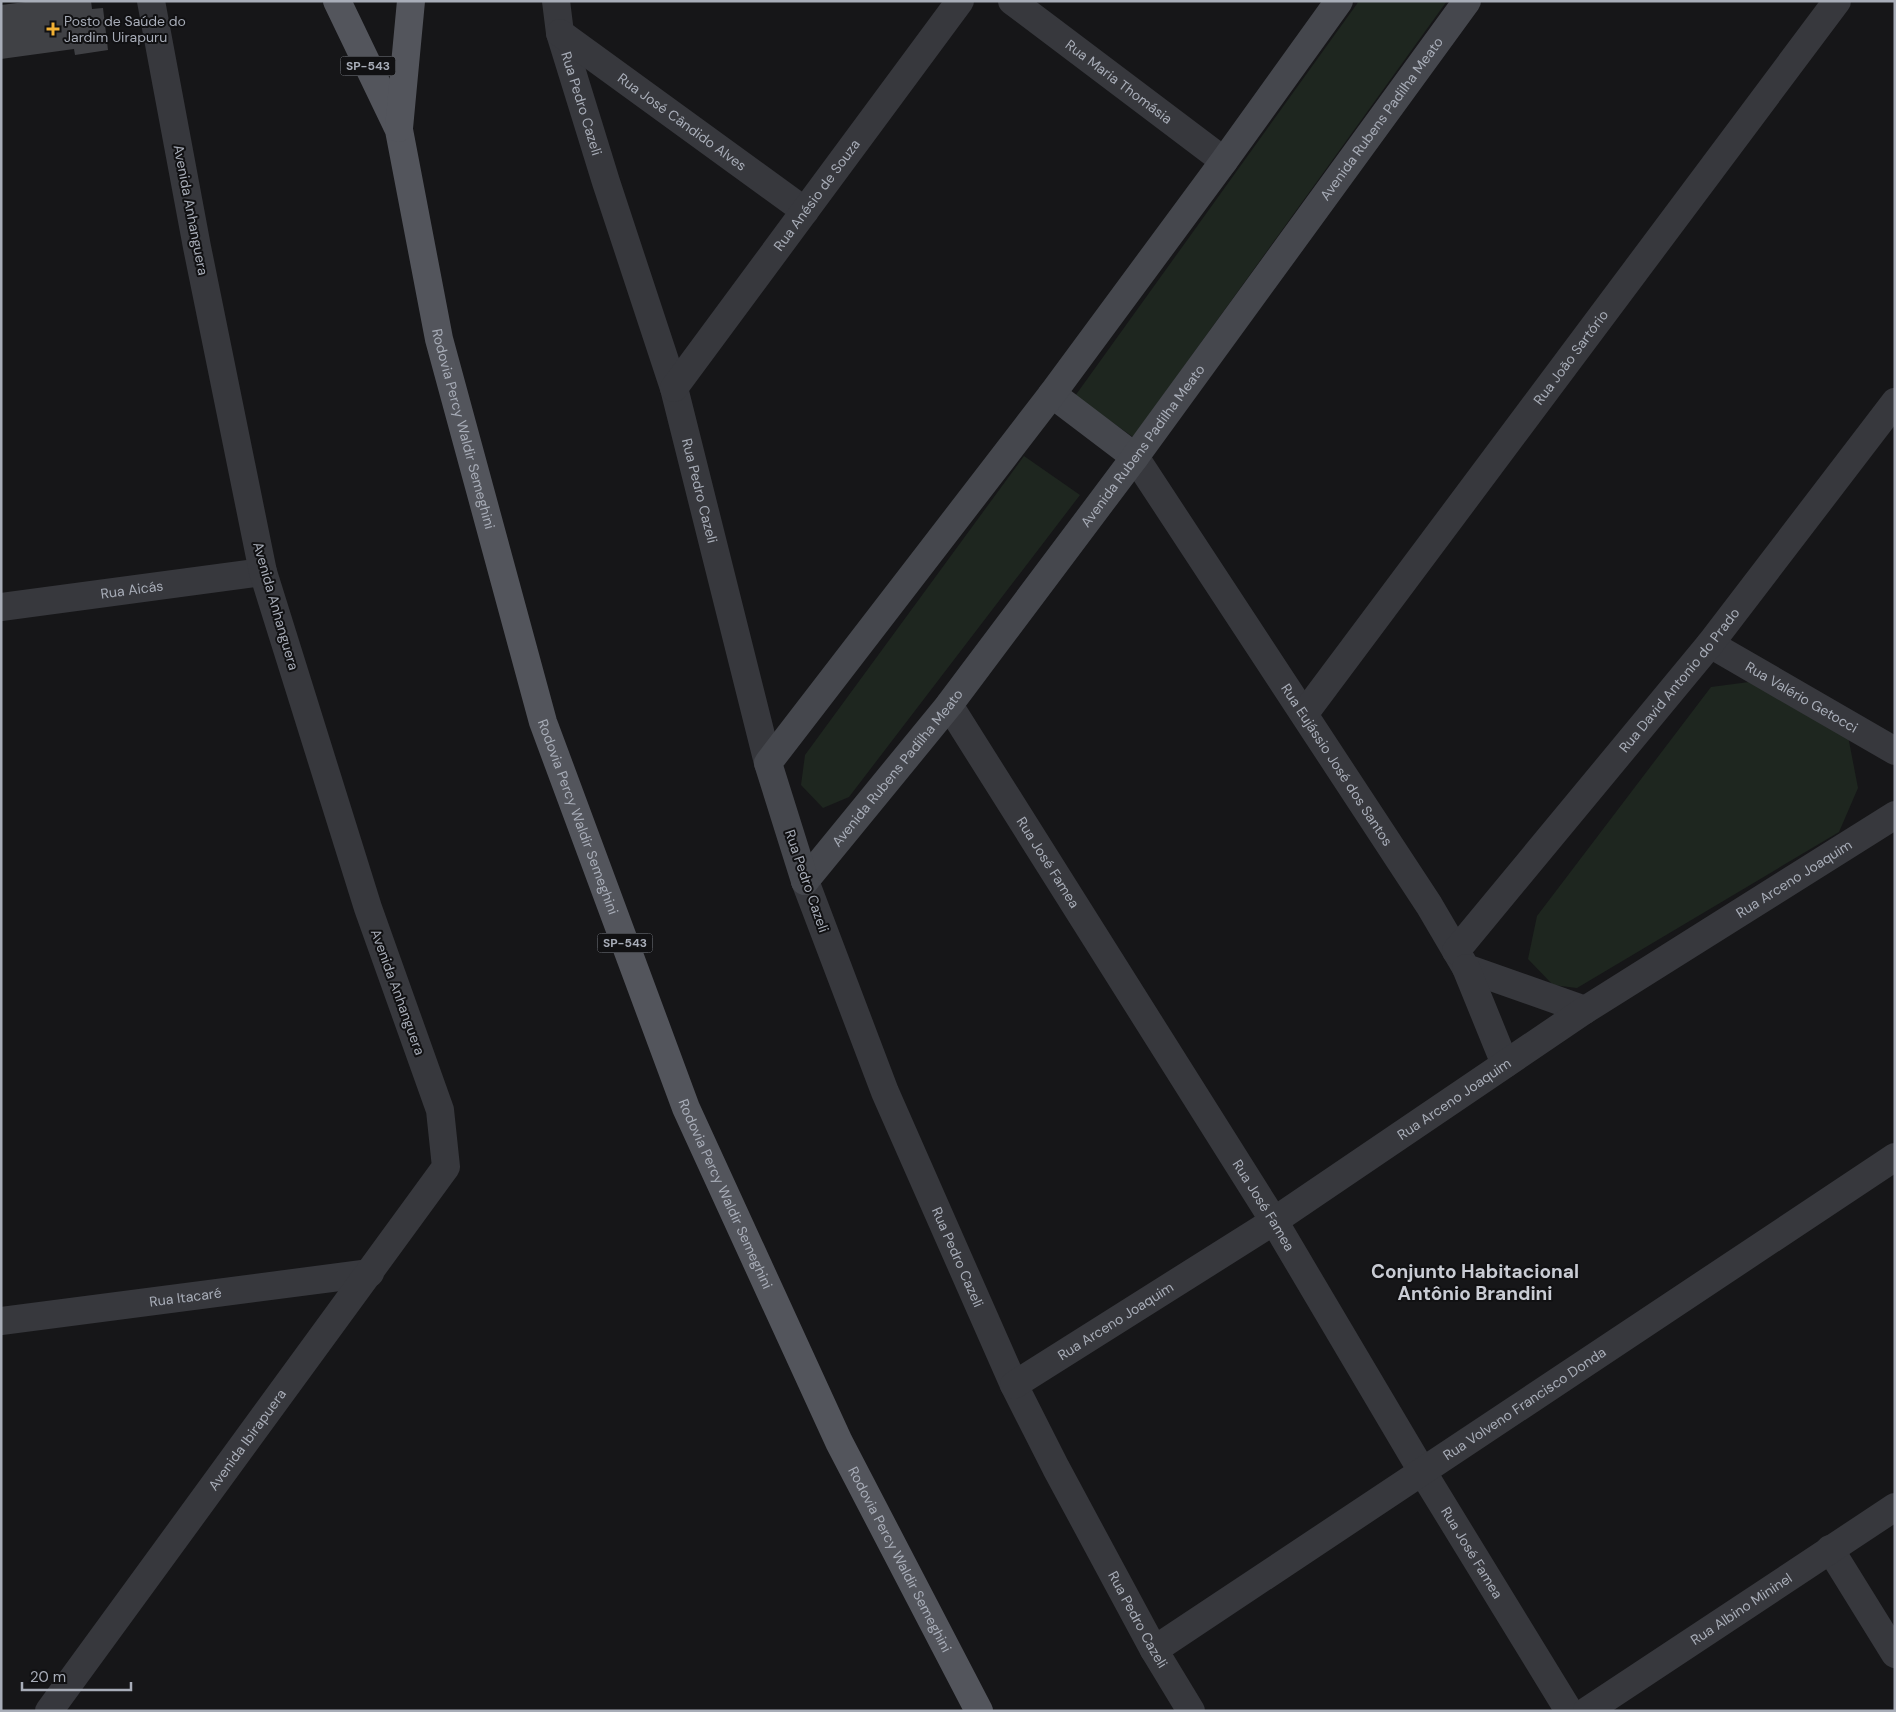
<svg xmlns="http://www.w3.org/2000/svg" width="1896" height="1712" font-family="'DM Sans',sans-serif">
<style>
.green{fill:#1e261f}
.building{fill:#404145}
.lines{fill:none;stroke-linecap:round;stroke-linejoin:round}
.minor{stroke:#37383d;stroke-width:28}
.secondary{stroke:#45474d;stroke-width:28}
.primary{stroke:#53555c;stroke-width:28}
.poi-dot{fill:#f2b134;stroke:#111113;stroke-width:2}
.labels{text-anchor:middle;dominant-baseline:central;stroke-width:4;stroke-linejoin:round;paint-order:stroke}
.shield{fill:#111113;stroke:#7b7e86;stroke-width:1}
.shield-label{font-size:12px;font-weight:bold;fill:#a8adb8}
.poi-label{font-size:14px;fill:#a8adb8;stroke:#111113;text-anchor:start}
.street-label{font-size:14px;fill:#a8adb8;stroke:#111113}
.district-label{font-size:19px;font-weight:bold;fill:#c9ccd4;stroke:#111113}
</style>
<rect width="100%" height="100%" fill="#161618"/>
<!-- green -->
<path class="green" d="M1359,1H1447L1133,437L1075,396Z
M1024,456L1080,495L849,797L823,808L801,785L805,755Z
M1749,682L1848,736L1858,788L1839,832L1577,988L1553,985L1528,959L1537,916L1711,687Z"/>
<!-- building -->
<path class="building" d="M33,1H91L92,9L103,8L108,50L75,55L74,49L1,59V5Z"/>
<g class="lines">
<!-- minor -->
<g class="minor">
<path id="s1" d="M556,1L560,33L606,182L674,388L768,763"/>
<path id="s2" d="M1012,1L1224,161"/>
<path id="s3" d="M560,33L805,211"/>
<path id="s4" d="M674,388L960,1"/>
<path id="s5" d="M1135,457L1429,905L1466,968L1585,1010"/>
<path id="s6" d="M1,607L263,572"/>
<path id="s7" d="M1710,644L1895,751"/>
<path id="s8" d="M949,705L1274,1221L1422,1471L1569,1711"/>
<path id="s9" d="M1305,713L1837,1"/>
<path id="s10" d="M805,881L885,1092L1014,1385L1056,1468L1154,1650L1191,1711"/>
<path id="s11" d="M1456,951L1710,644L1895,402"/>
<path d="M1466,968L1505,1064"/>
<path id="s12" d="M1,1321L370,1273"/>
<path id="s13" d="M1014,1385L1274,1221L1585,1010L1895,815"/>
<path d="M1830,1549L1895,1654"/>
<path id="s14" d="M1154,1650L1895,1157"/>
<path id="s15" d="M49,1711L446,1167L440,1110L368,908L263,572L197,247L151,1"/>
<path id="s16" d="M1587,1711L1895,1507"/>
</g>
<!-- secondary -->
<g class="secondary">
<path d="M1052,394L1135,457"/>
<path id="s17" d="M805,881L949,705L1135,457L1467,1"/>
<path d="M805,881L768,763L1052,394L1224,161L1339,1"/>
</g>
<!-- primary -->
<g class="primary">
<path id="s18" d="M337,1L399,130L439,339L543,722L686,1108L839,1442L979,1711"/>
<path d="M399,128L411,1"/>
</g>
</g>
<!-- markers -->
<path class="poi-dot" d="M50.5 21.5h5v5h5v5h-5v5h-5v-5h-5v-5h5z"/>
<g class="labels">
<!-- shield labels -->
<g class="shield">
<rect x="340.5" y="56.5" width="55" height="19" rx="4"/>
<rect x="597.5" y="933.5" width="55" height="19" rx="4"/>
</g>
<g class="shield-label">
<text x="368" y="66">SP-543</text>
<text x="625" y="943">SP-543</text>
</g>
<!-- poi labels -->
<g class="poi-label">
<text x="64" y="21">Posto de Saúde do<tspan x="64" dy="16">Jardim Uirapuru</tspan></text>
</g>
<!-- street labels -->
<g class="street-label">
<text stroke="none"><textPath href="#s2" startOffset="134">Rua Maria Thomásia</textPath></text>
<text stroke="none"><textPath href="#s1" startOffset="106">Rua Pedro Cazeli</textPath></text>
<text stroke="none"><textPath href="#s17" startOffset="956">Avenida Rubens Padilha Meato</textPath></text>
<text stroke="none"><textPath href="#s3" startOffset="151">Rua José Cândido Alves</textPath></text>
<text stroke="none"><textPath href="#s4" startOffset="240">Rua Anésio de Souza</textPath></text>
<text transform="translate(191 210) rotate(79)">Avenida Anhanguera</text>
<text stroke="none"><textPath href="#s9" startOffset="444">Rua João Sartório</textPath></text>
<text stroke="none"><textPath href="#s18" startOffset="449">Rodovia Percy Waldir Semeghini</textPath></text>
<text stroke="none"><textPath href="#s17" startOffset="551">Avenida Rubens Padilha Meato</textPath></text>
<text stroke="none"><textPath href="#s1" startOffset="511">Rua Pedro Cazeli</textPath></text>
<text stroke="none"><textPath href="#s6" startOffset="132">Rua Aicás</textPath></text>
<text transform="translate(276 606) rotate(74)">Avenida Anhanguera</text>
<text stroke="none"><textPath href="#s11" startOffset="351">Rua David Antonio do Prado</textPath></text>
<text stroke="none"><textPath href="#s7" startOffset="106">Rua Valério Getocci</textPath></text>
<text stroke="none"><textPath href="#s5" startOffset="368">Rua Eujássio José dos Santos</textPath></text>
<text stroke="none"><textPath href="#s17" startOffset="146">Avenida Rubens Padilha Meato</textPath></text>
<text stroke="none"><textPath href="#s18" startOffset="854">Rodovia Percy Waldir Semeghini</textPath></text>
<text stroke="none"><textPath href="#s8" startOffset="186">Rua José Famea</textPath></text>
<text stroke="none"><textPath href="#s13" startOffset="930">Rua Arceno Joaquim</textPath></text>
<text transform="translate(807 881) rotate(71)">Rua Pedro Cazeli</text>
<text transform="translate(398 992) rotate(70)">Avenida Anhanguera</text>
<text stroke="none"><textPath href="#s13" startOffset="525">Rua Arceno Joaquim</textPath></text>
<text stroke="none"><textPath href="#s18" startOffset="1259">Rodovia Percy Waldir Semeghini</textPath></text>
<text stroke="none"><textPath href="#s8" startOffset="591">Rua José Famea</textPath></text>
<text stroke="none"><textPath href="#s10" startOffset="406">Rua Pedro Cazeli</textPath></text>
<text stroke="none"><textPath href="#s12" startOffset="186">Rua Itacaré</textPath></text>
<text stroke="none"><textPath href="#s13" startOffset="120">Rua Arceno Joaquim</textPath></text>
<text stroke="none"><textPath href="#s14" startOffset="445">Rua Volveno Francisco Donda</textPath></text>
<text stroke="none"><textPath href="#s15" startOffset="336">Avenida Ibirapuera</textPath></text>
<text stroke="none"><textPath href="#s8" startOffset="996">Rua José Famea</textPath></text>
<text stroke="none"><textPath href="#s18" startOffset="1664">Rodovia Percy Waldir Semeghini</textPath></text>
<text stroke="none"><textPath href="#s16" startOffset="185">Rua Albino Mininel</textPath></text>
<text stroke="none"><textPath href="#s10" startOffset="811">Rua Pedro Cazeli</textPath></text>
</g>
<!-- district labels -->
<g class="district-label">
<text x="1475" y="1271">Conjunto Habitacional<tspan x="1475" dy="22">Antônio Brandini</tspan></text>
</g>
</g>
<!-- border -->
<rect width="1896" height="1712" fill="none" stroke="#a8adb8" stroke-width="5"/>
<!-- scale -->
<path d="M22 1682v8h109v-8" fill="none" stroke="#a8adb8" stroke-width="2.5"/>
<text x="30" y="1682" font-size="15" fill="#a8adb8" stroke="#111113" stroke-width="4" paint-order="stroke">20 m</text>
</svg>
